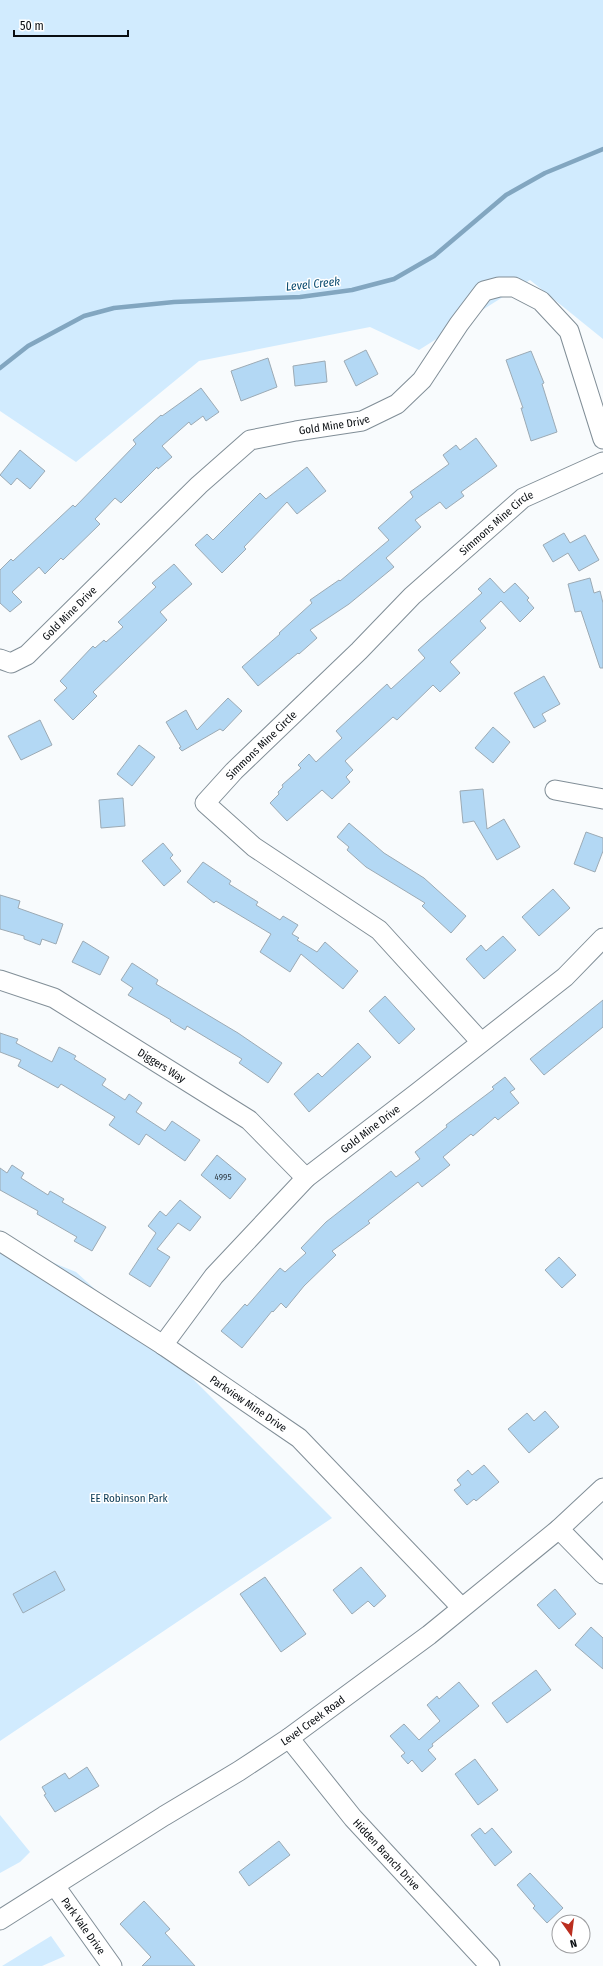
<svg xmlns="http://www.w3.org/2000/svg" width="603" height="1966" font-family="'Fira Sans Condensed',sans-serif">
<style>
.green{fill:#d1ebfe}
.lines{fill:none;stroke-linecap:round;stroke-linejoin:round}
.stream{stroke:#82a6c0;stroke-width:4.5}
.building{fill:#b3d8f4;stroke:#9caab4}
.minor-casing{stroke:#818e97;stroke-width:21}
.minor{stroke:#fff;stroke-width:19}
.labels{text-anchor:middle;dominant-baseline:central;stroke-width:3;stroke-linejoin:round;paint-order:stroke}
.number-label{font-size:9px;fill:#34404a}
.street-label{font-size:11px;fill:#090d11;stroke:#fff}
.park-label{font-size:11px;fill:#093954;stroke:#fff}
.water-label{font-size:12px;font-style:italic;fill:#0b4c70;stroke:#fff}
</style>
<rect width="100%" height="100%" fill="#f8fbfd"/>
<!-- green -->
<path class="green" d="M0,0H603V339L530,280L419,350L370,327L199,361L76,462L0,411Z
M0,1241L76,1272L183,1369L332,1518L0,1741Z
M0,1815L30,1852L20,1862L0,1873Z
M51,1936L65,1956L42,1966H2Z"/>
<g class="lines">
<!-- stream -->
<path class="stream" d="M0,368L28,346L84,316L114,308L174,302L300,297L352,290L394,279L434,256L506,195L545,173L603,149"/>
</g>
<!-- building -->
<path class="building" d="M366,350L378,374L356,386L344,361Z
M531,351L544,383L542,384L557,432L531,441L521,408H523L506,360Z
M268,358L277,387L241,401L231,371Z
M325,361L327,382L295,386L293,366Z
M201,388L219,412L206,421L203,416L191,425L189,422L162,446L172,457L158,469L157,467L121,503L115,498L95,519L100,524L63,560L61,558L45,574L39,567L12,592L22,602L10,612L0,603V570L11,559L13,561L73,505L75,507L136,444L133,440L161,415L162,416Z
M476,438L497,466L461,492L464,496L446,509L440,502L415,520L421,527L386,558L394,567L349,604L310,630L317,638L299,654L298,653L258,686L242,667L280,634L279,633L312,603L310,600L339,580L340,581L389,540L378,528L413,497L410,492L449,464L443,455L456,445L460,450Z
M20,450L45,471L30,489L17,478L11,485L0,475Z
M307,467L326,491L297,514L287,502L244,547L246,549L222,573L195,545L207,534L213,540L260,493L266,499Z
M564,533L570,543L585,535L599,560L579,571L568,553L553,562L543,545Z
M174,564L192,584L160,612L167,620L93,692L97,696L73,720L54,700L67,688L60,681L93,646L95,648L104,640L106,642L123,627L118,622L156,587L152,583Z
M490,578L504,593L515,583L529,598L527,600L534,608L520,622L501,601L480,621L486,628L450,662L460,673L440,692L433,685L397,720L393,717L345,761L353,770L346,777L350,782L332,799L322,790L287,821L270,803L279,794L278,792L283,787L282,785L301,768L298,765L309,754L316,762L342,738L336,731L387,684L391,689L425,658L418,650L482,593L478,589Z
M590,578L594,593L600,591L603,603V668H600L581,611L575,612L568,584Z
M544,676L560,704L542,714L546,721L534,728L514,693Z
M228,698L242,711L223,731L220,729L182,751L179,748L181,747L166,722L186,710L197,730Z
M40,720L52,745L21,760L8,736Z
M493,727L510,742L493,763L475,748Z
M139,745L155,757L132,786L117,774Z
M483,789L487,829L504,819L520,847L497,860L474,821L463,823L460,791Z
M123,798L125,826L101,828L99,800Z
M349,823L384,853L424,878L466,916L451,933L422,906L425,903L366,867L347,850L349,847L337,837Z
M586,832L603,838V851L595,872L574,864Z
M163,843L173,855L170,858L181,871L164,886L142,861Z
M203,862L231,881L229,884L258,902L256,905L280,920L283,916L298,925L292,934L299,938L297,940L317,952L325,942L358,971L343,989L301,954L290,972L260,952L271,934L216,901L214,903L187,882Z
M553,889L570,908L539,936L522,917Z
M0,895L20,901L18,908L63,924L56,944L42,939L40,945L24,939V936L0,929Z
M503,936L516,950L484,979L466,959L481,945L486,951Z
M83,941L109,957L100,975L72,962Z
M132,963L158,980L156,984L238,1033L282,1063L268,1083L239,1063L242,1059L187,1026L185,1030L170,1021L171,1020L128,995L133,988L121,980Z
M385,996L415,1029L399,1044L369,1011Z
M603,1000V1027L544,1075L530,1059Z
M0,1033L18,1039L16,1043L52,1062L59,1047L76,1056L74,1059L106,1079L102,1085L125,1100L129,1094L142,1103L136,1112L165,1131L172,1121L200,1140L185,1161L146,1134L139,1145L109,1125L115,1117L61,1084L58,1088L18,1066L21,1060L0,1052Z
M358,1043L371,1057L309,1112L294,1094L318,1073L322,1077Z
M505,1077L515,1089L510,1092L519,1103L498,1120L495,1117L473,1136L471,1134L443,1157L450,1165L422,1187L418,1182L368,1221L370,1223L332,1251L336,1255L304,1286L286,1308L281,1303L273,1312L272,1311L242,1348L221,1331L245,1304L247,1306L280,1268L285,1272L306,1253L301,1248L326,1222L391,1171L396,1177L420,1159L415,1152L447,1127L446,1125L494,1089L492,1087Z
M217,1155L246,1179L230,1199L201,1175Z
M12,1165L24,1173L21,1178L48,1195L50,1191L64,1199L62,1202L106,1227L92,1251L74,1241L77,1237L37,1214L38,1211L0,1190V1168L7,1173Z
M180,1200L201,1217L190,1231L178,1223L157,1249L170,1257L150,1287L129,1274L156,1233L148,1226L160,1211L166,1216Z
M559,1257L576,1275L562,1288L545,1270Z
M545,1411L559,1427L529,1453L508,1429L527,1413L534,1421Z
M484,1465L499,1482L476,1501L474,1499L467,1505L454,1490L461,1485L457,1480L468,1470L472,1475Z
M361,1567L386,1596L374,1607L368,1601L352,1614L333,1590Z
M55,1571L65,1590L23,1613L13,1594Z
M265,1577L306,1634L281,1652L240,1594Z
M555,1589L576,1614L559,1629L537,1605Z
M591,1627L603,1638V1669L575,1645Z
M536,1670L551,1690L507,1723L492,1703Z
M459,1682L479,1706L432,1744L433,1746L428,1750L436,1759L422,1772L412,1760L408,1764L401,1756L405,1753L390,1736L404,1724L419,1740L440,1721L427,1705L437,1696L439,1699Z
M475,1759L498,1790L478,1805L455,1774Z
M87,1767L99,1786L55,1812L44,1795L46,1794L42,1787L65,1773L69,1779Z
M480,1828L485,1834L492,1828L512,1852L495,1866L471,1835Z
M279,1841L290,1855L249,1886L239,1872Z
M530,1873L563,1908L547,1923L533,1908L535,1906L517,1885Z
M144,1901L170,1929L165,1933L195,1966H142L151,1957L120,1924Z"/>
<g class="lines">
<!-- minor casing -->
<g class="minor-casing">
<g id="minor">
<path id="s1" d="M0,659L11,663L27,655L199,485L250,440L296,431L362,421L397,404L422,380L459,324L484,291L499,287H514L541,301L569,331L603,439"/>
<path d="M555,790L603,799"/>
<path id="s2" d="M0,980L54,998L249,1120L306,1178"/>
<path id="s3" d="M481,1042L379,930L254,847L205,803L234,771L359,651L412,596L523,498L603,462"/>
<path id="s4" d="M0,1241L163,1345L299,1438L461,1607"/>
<path id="s5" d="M163,1345L214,1276L306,1178L417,1093L565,977L603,938"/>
<path d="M559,1529L603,1574"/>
<path id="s6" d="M289,1738L353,1818L490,1966"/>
<path id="s7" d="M55,1886L112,1966"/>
<path id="s8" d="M0,1920L164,1816L239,1771L289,1738L429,1635L559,1529L603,1488"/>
</g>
</g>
<!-- minor -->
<use href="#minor" class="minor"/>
</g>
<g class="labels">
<!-- number labels -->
<g class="number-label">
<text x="223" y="1177">4995</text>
</g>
<!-- street labels -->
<g class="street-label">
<text stroke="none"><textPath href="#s1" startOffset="425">Gold Mine Drive</textPath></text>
<text stroke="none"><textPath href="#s3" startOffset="772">Simmons Mine Circle</textPath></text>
<text stroke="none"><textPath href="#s1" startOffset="89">Gold Mine Drive</textPath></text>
<text stroke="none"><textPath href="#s3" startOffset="448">Simmons Mine Circle</textPath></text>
<text stroke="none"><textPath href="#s2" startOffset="184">Diggers Way</textPath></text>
<text stroke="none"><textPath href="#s5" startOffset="301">Gold Mine Drive</textPath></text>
<text stroke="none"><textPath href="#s4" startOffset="297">Parkview Mine Drive</textPath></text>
<text stroke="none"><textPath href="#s8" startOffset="371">Level Creek Road</textPath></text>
<text stroke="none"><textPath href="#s6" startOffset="152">Hidden Branch Drive</textPath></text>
<text stroke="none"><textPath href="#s7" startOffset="49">Park Vale Drive</textPath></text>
</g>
<!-- park labels -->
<g class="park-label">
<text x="129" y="1498">EE Robinson Park</text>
</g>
<!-- water labels -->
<g class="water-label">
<text transform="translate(313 284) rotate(-6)">Level Creek</text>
</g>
</g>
<!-- north arrow -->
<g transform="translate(571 1934) rotate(166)"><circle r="19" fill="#ffffff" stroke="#9d9ea0"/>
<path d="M0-3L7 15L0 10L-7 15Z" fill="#bb2e1f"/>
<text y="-6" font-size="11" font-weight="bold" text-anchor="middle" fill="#090d11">N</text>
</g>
<!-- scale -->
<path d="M14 30v6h114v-6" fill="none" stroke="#090d11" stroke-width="2"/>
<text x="20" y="30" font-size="12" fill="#090d11" stroke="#ffffff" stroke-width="3" paint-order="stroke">50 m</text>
</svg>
